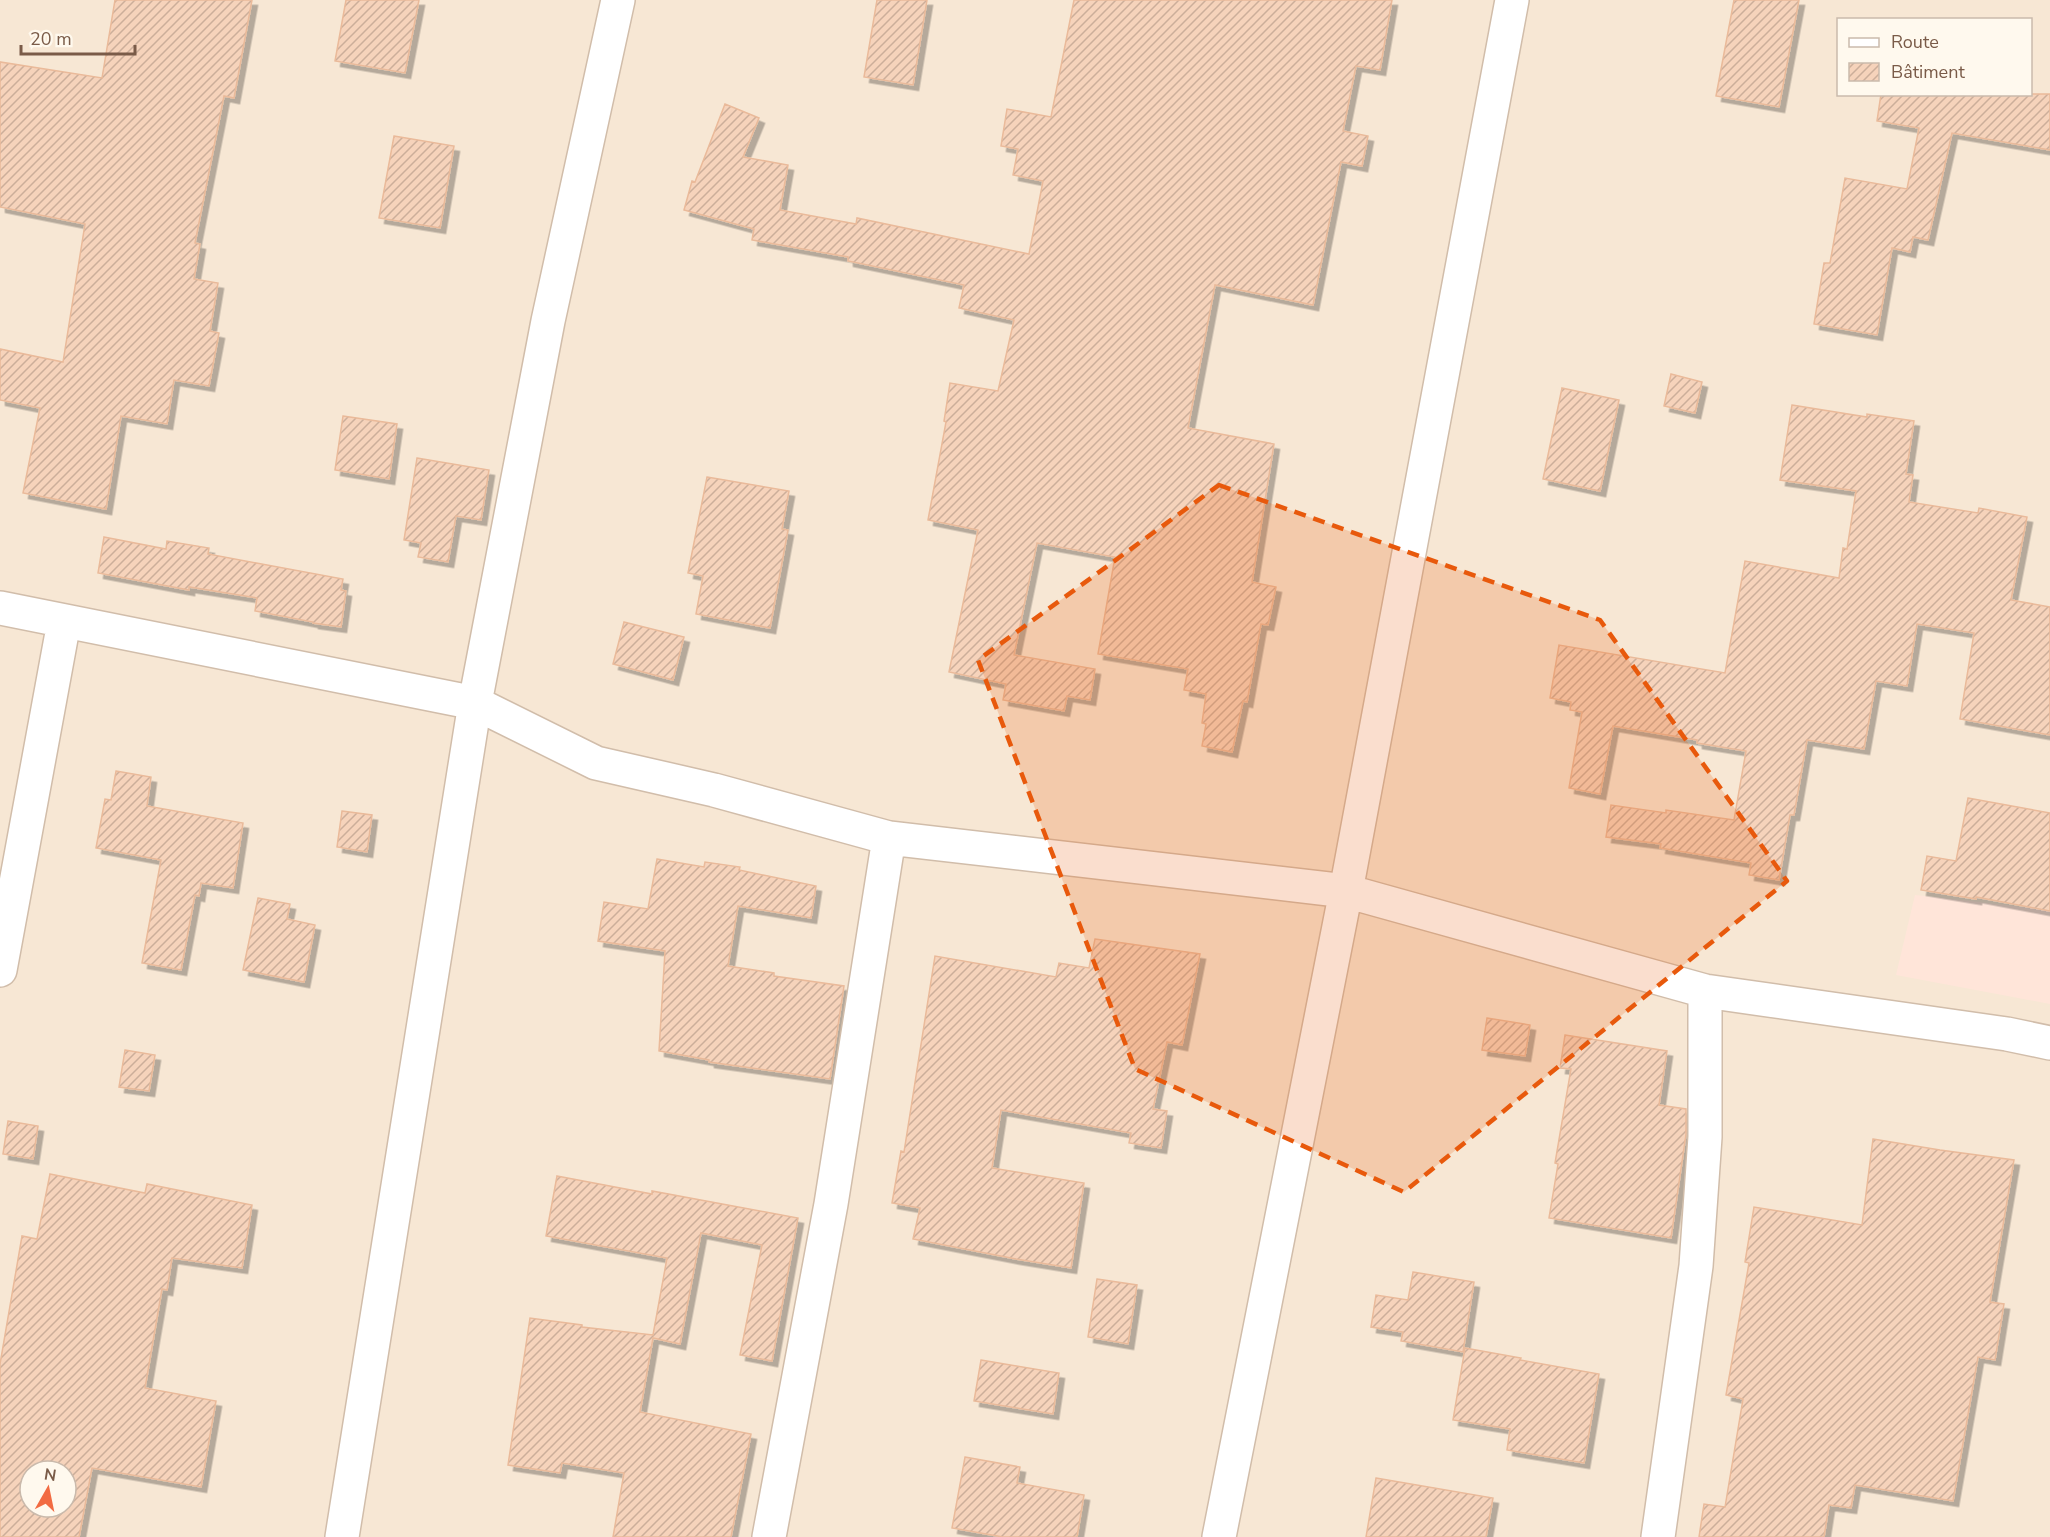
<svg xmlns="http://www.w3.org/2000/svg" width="2050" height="1537" font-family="'Nunito Sans',sans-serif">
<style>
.residential{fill:#f7e7d4;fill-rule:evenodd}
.commercial{fill:#ffe5d9}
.building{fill:url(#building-hatch);stroke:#eaba9a;stroke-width:1.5;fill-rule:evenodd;filter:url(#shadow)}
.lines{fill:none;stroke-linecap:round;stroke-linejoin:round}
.minor-casing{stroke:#d1bdaa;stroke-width:36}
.minor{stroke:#fff;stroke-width:33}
.marked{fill:#e8590c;fill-opacity:0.2;stroke:#e8590c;stroke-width:4.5;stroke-dasharray:12 8;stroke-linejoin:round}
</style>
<defs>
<pattern id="building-hatch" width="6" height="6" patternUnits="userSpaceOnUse" patternTransform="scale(1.5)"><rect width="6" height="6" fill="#f6d3bb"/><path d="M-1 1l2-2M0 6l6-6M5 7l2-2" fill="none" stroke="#ccae9a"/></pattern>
<filter id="shadow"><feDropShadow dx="5.5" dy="5.5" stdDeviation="0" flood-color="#0004"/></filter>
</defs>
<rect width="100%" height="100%" fill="#fef5e6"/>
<!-- residential -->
<path class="residential" d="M0,0H2050V1537H0ZM1838,20H2030V94H1838ZM30,1471H66V1507H30Z"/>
<!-- commercial -->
<path class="commercial" d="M1915,895L2050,910V1004L1896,975Z"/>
<!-- building -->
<path class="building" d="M115,0H252L234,98L224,96L195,243L200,244L194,279L218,283L210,331L219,333L209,386L174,380L167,424L121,416L106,509L23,493L40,408L0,400V349L63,362L85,224L0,207V62L102,78Z
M346,0H419L405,73L335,61Z
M877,0H927L913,85L864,77Z
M1074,0H1392L1380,70L1356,66L1343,131L1368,136L1362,166L1341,162L1313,305L1215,285L1188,428L1274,444L1252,582L1276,587L1268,625L1261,624L1247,702L1243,701L1232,752L1202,746L1206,724L1202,723L1206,694L1184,690L1188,669L1098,654L1115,557L1037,543L1014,655L1095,669L1090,700L1067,696L1064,711L1003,700L1006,684L949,672L978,530L928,520L946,422L944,421L950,383L998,391L1014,320L959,308L964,285L848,261V257L752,240L754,229L684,210L692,181L695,182L725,104L759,118L743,157L788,165L780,210L856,224L857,218L1029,254L1043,181L1013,175L1018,149L1001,146L1007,109L1051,117Z
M1734,0H1799L1779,107L1716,96Z
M1881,94H2050V150L1952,133L1928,240L1913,237L1910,252L1892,248L1877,335L1814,324L1824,263H1830L1845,178L1907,189L1919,128L1877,121Z
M394,136L454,146L440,228L379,218Z
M1671,374L1702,382L1695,413L1664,406Z
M1562,388L1619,400L1600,491L1543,479Z
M1792,405L1867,417V414L1914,421L1906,474L1913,475L1909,502L1978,513L1979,508L2027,517L2011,600L2050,607V735L1960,719L1974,633L1917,624L1907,686L1876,681L1864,749L1807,740L1794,815H1790L1779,880L1749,875L1751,863L1660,848L1661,844L1606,837L1611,805L1666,813V810L1734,820L1746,751L1697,743V740L1613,726L1600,794L1569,788L1582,712L1570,710L1571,702L1550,698L1559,645L1725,673L1745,561L1839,578L1843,548L1847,549L1856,491L1780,480Z
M343,416L397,424L389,479L335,470Z
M417,458L489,470L481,520L456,516L448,562L418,557L421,543L404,540Z
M707,477L789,491L782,529L788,530L770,628L696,614L703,576L688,573Z
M104,537L166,549L167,541L209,548L208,554L343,579L341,590L346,591L341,627L313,623V622L255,611L257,598L189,587V590L98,573Z
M624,622L684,637L673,680L613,664Z
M116,771L151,777L147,806L243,823L233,888L201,883L199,896L195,895L181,970L142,963L161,860L96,848L105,799L111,800Z
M1968,798L2050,813V911L1976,897V899L1921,890L1927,856L1956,861Z
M342,811L372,815L367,852L337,847Z
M657,859L704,867L705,862L740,867L739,870L816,886L811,918L738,906L728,966L774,973V976L844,986L830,1079L709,1062V1060L659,1051L665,951L598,941L604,902L648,909Z
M258,898L290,904L287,919L315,925L304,982L243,970Z
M1095,939L1200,954L1182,1045L1167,1042L1153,1109L1167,1111L1161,1148L1129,1143L1131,1133L1001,1110L992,1168L1084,1183L1071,1268L1016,1259L913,1239L920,1208L892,1203L901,1151L904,1152L935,956L1056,977L1059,963L1089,968Z
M1487,1018L1530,1025L1525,1056L1482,1050Z
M1565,1035L1667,1051L1659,1105L1686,1109V1134L1671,1238L1549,1218L1558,1164L1555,1163L1571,1069L1560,1068Z
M125,1050L155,1055L149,1091L119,1087Z
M8,1121L38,1126L33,1159L3,1154Z
M1873,1139L1940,1150L2014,1160L1990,1302L2004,1304L1995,1360L1978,1357L1953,1501L1855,1485L1851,1508L1829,1505L1824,1537H1699L1704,1504L1725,1507L1743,1399L1726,1395L1749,1263L1745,1262L1754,1207L1862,1225Z
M50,1174L145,1193L147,1184L252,1205L242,1268L172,1258L167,1290L162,1289L145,1388L216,1401L201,1487L92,1468L79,1537H0V1364L22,1236L37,1239ZM30,1471H66V1507H30Z
M557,1176L652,1194V1191L798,1218L772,1361L740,1355L762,1245L701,1233L680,1344L653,1338L640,1412L751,1434L731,1537H613L624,1473L562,1463L560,1473L508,1465L530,1318L582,1325V1327L653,1335L667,1258L546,1236Z
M1413,1272L1474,1282L1463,1352L1401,1341L1403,1332L1371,1327L1376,1295L1408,1300Z
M1097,1279L1137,1285L1128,1344L1088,1337Z
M1465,1348L1521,1358L1520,1360L1599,1374L1584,1463L1507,1450L1510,1429L1453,1420Z
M981,1360L1059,1373L1053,1414L974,1401Z
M965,1457L1020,1467L1017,1483L1084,1495L1077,1537H1003L952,1528Z
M1376,1478L1493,1498L1486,1537H1366Z"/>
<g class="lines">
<!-- minor casing -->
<g class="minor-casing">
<path id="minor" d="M0,608L475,703L596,763L714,790L889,838L1346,891L1705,991L2007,1034L2050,1043
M0,970L64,622
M342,1537L475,703L548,321L618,0
M769,1537L831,1204L889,838
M1219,1537L1346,891L1512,0
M1658,1537L1696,1266L1705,1137V991"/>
</g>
<!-- minor -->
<use href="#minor" class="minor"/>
</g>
<!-- marked area -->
<path class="marked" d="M1219,485L1600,620L1787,881L1404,1192L1135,1069L978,660Z"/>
<!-- legend -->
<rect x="1837" y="18" width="195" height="78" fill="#fff9ee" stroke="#cabaac" stroke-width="1.5"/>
<rect x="1849" y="38" width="30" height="9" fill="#ffffff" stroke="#cabaac" stroke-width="1.5"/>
<text x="1891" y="48" font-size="18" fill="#7a5b48">Route</text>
<rect x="1849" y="63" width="30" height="18" fill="url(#building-hatch)" stroke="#cabaac" stroke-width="1.5"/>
<text x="1891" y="78" font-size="18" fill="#7a5b48">Bâtiment</text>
<!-- north arrow -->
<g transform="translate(48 1489) rotate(9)"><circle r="28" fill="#fff9ee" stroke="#cabaac" stroke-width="1.5"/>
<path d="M0-4.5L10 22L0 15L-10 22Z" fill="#f26b42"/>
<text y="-9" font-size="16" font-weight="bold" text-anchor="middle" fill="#7a5b48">N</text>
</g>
<!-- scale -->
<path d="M21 45v9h114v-9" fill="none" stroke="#7a5b48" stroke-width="3"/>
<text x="30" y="45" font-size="18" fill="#7a5b48" stroke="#fff9ee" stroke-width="4.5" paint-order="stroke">20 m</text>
</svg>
